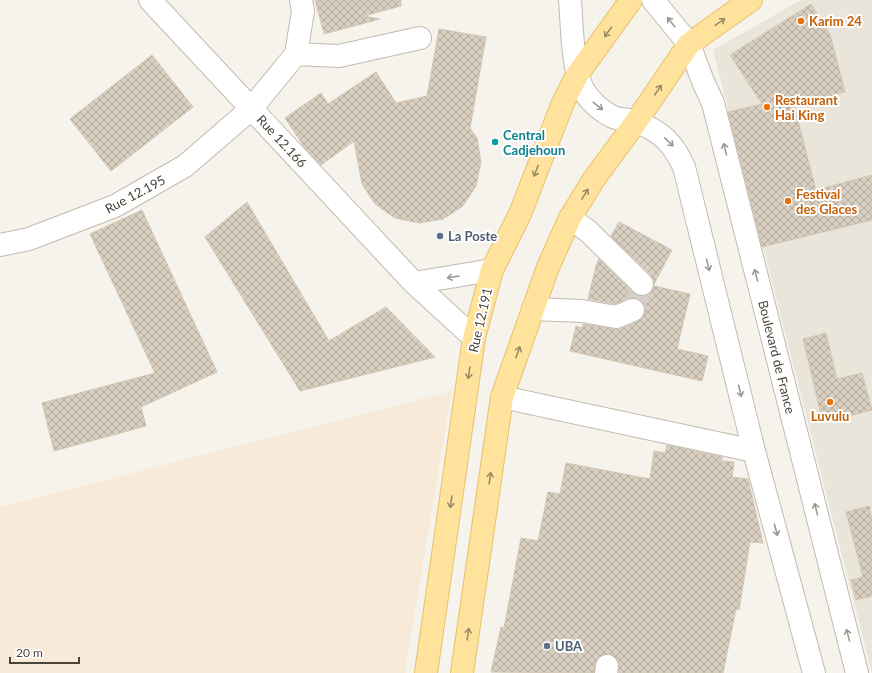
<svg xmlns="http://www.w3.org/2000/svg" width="872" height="673" font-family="Lato,sans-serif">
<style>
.residential{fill:#eae5da}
.commercial{fill:#f7ead8}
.building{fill:url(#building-cross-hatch);stroke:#d3c7b4}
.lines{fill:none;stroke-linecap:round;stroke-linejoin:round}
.minor-tunnel{stroke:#d4d0c8;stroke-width:22;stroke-dasharray:22 11;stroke-linecap:butt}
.minor-casing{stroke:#c2bbae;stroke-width:24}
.major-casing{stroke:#e6c16a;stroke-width:24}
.minor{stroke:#fff;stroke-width:22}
.major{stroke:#ffe39c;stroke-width:22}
.oneway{stroke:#9c9892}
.oneway2{stroke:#9c8c66}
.food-dot{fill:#e8710a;stroke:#fff;stroke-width:1.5}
.culture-dot{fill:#0f9aa8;stroke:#fff;stroke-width:1.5}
.service-dot{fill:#5c6f8a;stroke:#fff;stroke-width:1.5}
.labels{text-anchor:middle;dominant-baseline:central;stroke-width:4;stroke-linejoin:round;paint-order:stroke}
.food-label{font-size:13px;font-weight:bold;fill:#c56008;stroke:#fff;text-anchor:start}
.culture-label{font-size:13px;font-weight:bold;fill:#0d838f;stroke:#fff;text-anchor:start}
.street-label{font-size:13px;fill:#4b4439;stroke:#fff}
.service-label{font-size:13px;font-weight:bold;fill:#4e5e75;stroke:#fff;text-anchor:start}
</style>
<defs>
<pattern id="building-cross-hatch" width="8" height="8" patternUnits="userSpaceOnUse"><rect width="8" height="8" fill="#d8cfc1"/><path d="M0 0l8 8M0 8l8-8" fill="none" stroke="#b1aa9e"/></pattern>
</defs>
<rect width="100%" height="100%" fill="#f6f3ec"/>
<!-- residential -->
<path class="residential" d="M801,0H872V673L713,50Z"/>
<!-- commercial -->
<path class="commercial" d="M452,391L405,673H0V507Z"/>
<!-- building -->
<path class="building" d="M315,0H401V6L364,16L380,19L324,34Z
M811,4L830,34L845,92L794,105L816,190L872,175V220L762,247L728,112L762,104L730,55Z
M439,29L486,37L470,128L477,138L481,162L476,186L463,206L443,219L419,223L395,218L375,204L362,184L354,141L321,165L305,148L285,118L321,93L328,104L376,72L396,103L427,96Z
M152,55L193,107L111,171L70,119Z
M247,202L329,341L386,307L435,357L300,391L205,237Z
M142,210L217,372L141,407L146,426L54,451L42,403L155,373L90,234Z
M619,222L672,250L654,284L651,275L611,236Z
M599,259L639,296H645L651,293L654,286L690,294L677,349L708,356L702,381L570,351L576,326L582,328L583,324L614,329H620L638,321L643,317L645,312L644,305L640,300L635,298L615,304L588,299L596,266Z
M826,333L837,379L862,373L872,410L823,423L803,339Z
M667,445L722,457V461L734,462L732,477L748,479L763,543L750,542L739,610L736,609L723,673H619L618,661L614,656L608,654L602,655L597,659L594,673L491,672L501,627L504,628L521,538L538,541L548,492L560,494L566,463L650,479L654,451L665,453Z
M869,506L872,519V596L856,600L851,580L863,577L846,512Z"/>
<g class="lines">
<!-- minor-tunnel -->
<path class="minor-tunnel" d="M633,310L642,284"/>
<!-- minor casing -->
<g class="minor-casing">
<path id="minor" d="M150,0L414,283L474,338
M570,0C572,24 572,71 584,91C590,101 602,112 613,117C620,120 629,119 637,122C662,132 673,143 684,167L754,451L814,673
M653,0L689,44L704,84L713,103L857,673
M296,54L339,56L420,38
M570,218L588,231L642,284
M0,245L29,239L115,206L185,166L251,109L296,54L303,11L301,0
M414,283L492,270
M533,309L582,311L616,317L633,310
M502,397L754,451
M606,673L607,666"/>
</g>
<!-- major casing -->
<g class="major-casing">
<path id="major" d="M426,673L474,338L492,270L520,214L562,105L577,75L631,0
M462,673L502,397L548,267L570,218L594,179L636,122L689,44L751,0"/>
</g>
<!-- minor -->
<use href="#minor" class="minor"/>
<!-- major -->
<use href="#major" class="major"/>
</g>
<!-- one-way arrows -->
<defs><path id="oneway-shaft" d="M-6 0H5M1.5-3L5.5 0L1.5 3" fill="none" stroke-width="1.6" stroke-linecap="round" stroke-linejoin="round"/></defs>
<g class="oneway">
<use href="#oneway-shaft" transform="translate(671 22) rotate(-129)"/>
<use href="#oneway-shaft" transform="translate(598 106) rotate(38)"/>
<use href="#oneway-shaft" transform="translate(669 142) rotate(44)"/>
<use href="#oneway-shaft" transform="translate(725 149) rotate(-104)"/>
<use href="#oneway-shaft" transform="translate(708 265) rotate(76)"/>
<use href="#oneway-shaft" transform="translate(756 275) rotate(-104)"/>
<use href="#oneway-shaft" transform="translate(453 277) rotate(171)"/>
<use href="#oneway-shaft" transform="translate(740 391) rotate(76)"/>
<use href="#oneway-shaft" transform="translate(816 509) rotate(-104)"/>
<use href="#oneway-shaft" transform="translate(776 530) rotate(75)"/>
<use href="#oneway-shaft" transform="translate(848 635) rotate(-104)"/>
</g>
<g class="oneway2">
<use href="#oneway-shaft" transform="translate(720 22) rotate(-35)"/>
<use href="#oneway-shaft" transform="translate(608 32) rotate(126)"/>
<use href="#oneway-shaft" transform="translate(658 90) rotate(-56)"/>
<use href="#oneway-shaft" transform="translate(536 171) rotate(111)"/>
<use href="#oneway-shaft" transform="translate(585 194) rotate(-58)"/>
<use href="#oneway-shaft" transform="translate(518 352) rotate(-70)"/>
<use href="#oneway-shaft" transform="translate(469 373) rotate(98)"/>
<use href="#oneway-shaft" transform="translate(490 478) rotate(-82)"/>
<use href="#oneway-shaft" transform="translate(451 502) rotate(98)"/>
<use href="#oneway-shaft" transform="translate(468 634) rotate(-82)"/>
</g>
<!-- markers -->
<g class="food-dot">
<circle cx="801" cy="21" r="4"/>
<circle cx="767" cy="107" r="4"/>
<circle cx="788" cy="201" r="4"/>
<circle cx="830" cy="402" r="4"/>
</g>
<circle class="culture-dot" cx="495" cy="142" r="4"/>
<g class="service-dot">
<circle cx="440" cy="236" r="4"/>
<circle cx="547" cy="646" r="4"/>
</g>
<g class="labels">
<!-- food labels -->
<g class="food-label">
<text x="809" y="21">Karim 24</text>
<text x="775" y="100">Restaurant<tspan x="775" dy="15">Hai King</tspan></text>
<text x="796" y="194">Festival<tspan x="796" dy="15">des Glaces</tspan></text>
<text x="830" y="416" text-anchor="middle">Luvulu</text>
</g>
<!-- culture labels -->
<g class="culture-label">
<text x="503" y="135">Central<tspan x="503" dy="15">Cadjehoun</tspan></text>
</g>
<!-- street labels -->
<g class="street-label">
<text transform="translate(282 141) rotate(47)">Rue 12.166</text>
<text transform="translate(135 194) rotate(-28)">Rue 12.195</text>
<text transform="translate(480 320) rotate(-77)">Rue 12.191</text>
<text transform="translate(777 357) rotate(76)">Boulevard de France</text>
</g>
<!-- service labels -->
<g class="service-label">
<text x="448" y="236">La Poste</text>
<text x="555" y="646">UBA</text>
</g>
</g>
<!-- scale -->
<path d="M10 657v6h69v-6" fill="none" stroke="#4b4439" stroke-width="2"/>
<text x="16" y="657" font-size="12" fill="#4b4439" stroke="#ffffff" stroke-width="3" paint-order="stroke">20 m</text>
</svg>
